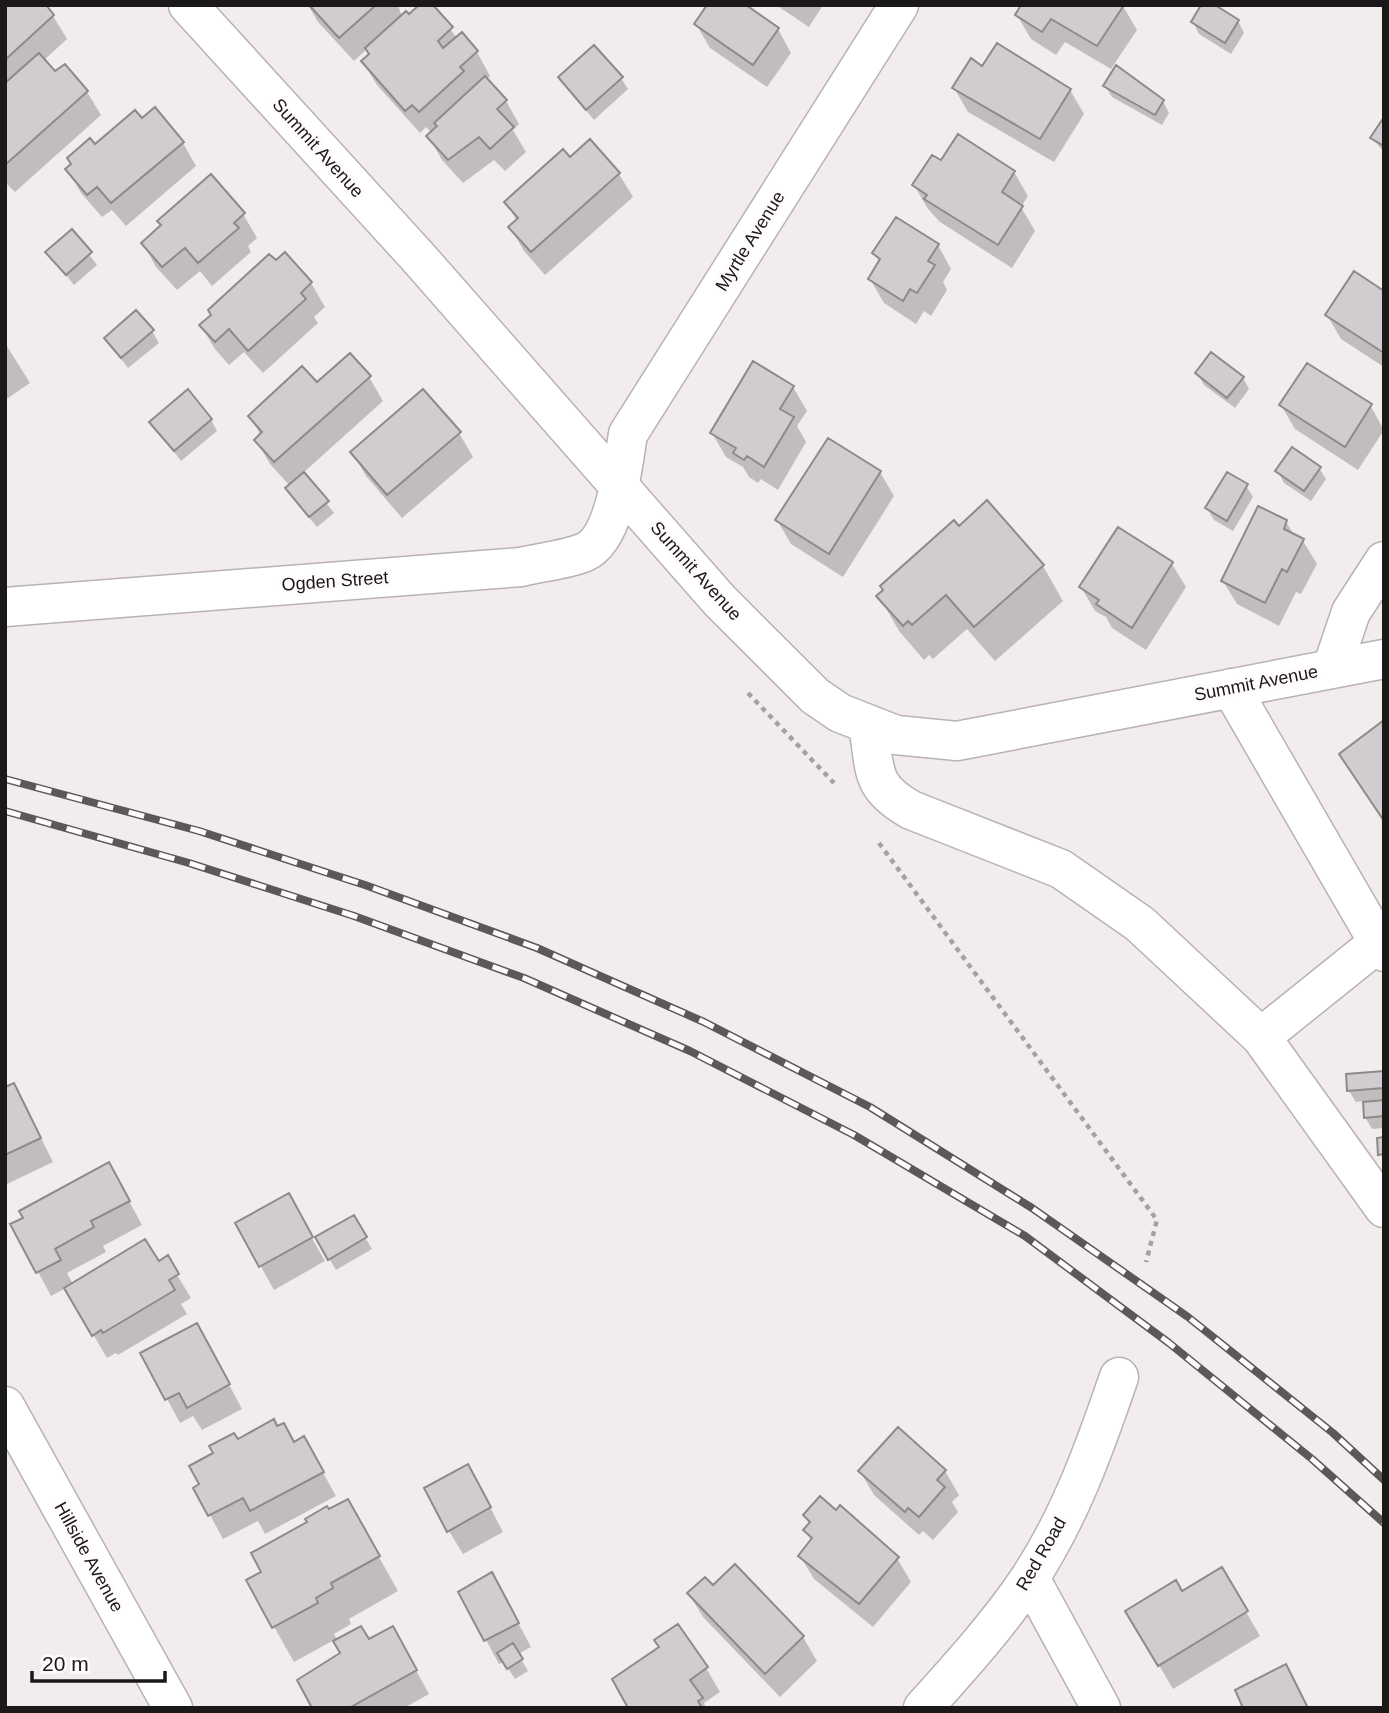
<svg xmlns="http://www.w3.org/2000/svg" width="1389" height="1713" font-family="Arial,sans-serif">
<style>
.shadow{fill:#0003}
.building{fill:#d3ccce;stroke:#8f898a;stroke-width:2}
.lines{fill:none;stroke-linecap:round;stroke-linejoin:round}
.minor-casing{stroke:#b8b2b3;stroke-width:41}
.path{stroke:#a5a0a1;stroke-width:4.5;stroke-dasharray:5 5;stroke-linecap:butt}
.minor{stroke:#fff;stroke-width:38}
.rail-casing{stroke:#5b5858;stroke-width:8}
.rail{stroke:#fffafb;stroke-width:5;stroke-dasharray:16;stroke-linecap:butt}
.labels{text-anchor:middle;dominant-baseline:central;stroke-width:6;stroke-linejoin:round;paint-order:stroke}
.street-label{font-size:18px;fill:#1a1818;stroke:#fffafb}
</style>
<rect width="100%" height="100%" fill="#f3eced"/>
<!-- shadow -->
<path class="shadow" d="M5,5L53,16L67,39L43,61L55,74L87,92L101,115L15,192L5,182Z
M308,5H398L402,17L431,5L457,38L477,52L490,76L486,80L506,101L519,124L513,130L526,152L505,171L494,160L463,183L442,160L428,136L432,133L426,127L420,133L377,85L363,62L370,55L367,49L354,61L318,22Z
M776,5H823L809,27Z
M1123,6L1137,30L1111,69L1065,42L1056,55L1031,39L1017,15Z
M1238,21L1244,33L1231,54L1199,34L1193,22Z
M696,24L778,29L791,53L767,87L710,48Z
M983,68L1070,90L1084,114L1054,162L968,112L954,88Z
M560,78H621L628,89L594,120Z
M1105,86L1163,101L1169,113L1162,125L1112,97Z
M1384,120V152L1372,138Z
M142,121L183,143L196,166L126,226L112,210L102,217L81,193L68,170L95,146Z
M570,160L619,174L633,197L545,275L524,251L510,227L517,221L506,202Z
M941,163L1014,172L1028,196L1021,207L1035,231L1012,268L940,222L928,209L914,185Z
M243,214L257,238L248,246L251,252L212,286L200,271L177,290L156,267L143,243Z
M71,231L97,265L74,285L48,252Z
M938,245L951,269L943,282L947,290L931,316L924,311L916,324L884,303L870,279L880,263L874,253Z
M311,283L325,307L314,317L318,323L263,373L244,352L229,365L215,349L201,326Z
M1384,293V367L1341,339L1327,315Z
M152,331L159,343L128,368L106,339Z
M5,343L30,383L5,400Z
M1197,373L1243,378L1249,389L1235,408L1204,385Z
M369,377L383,401L303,473L334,513L317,527L294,500L287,488L290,486L270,464L256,440L261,436L250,416L316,385Z
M793,387L807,411L797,426L806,442L778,490L761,479L758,483L749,477L743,467L726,457L712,433Z
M1281,405H1370L1384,430L1358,470L1295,429Z
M211,420L217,431L181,461L151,422Z
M459,433L473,457L402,518L366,476L352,452Z
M1319,468L1326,479L1311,501L1284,483L1278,471Z
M880,472L894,496L843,577L791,544L777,520Z
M1246,486L1253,497L1233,531L1214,520L1207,508Z
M987,503L1043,566L1063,601L995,661L967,629L933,659L929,655L924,660L899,631L879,596Z
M1286,522L1295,536L1303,541L1317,564L1301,594L1296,592L1279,626L1237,604L1223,581Z
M1119,529L1172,564L1186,587L1146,650L1112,628L1106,617L1095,611L1081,587Z
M1384,722V823L1342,754Z
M1384,1073V1128L1372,1129L1365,1117L1364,1101L1356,1102L1349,1091Z
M14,1085L53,1162L5,1185V1089Z
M122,1188L142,1225L103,1246L106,1252L67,1273L73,1284L158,1264L167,1258L191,1298L181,1304L187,1314L118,1355L116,1353L107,1358L66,1288L51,1296L13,1225Z
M288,1196L325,1261L274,1290L237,1224Z
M353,1217L372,1249L336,1270L317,1238Z
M210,1349L242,1409L202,1430L193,1416L180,1423L143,1354Z
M277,1428L317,1462L336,1496L265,1534L258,1521L223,1539L196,1489L237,1441Z
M860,1471H945L959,1495L952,1502L958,1512L933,1540L923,1531L919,1535L874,1495Z
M481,1490L503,1532L463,1554L449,1531Z
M348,1502L398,1591L349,1619L351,1624L334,1634L338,1641L368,1642L406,1652L429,1694L404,1708H314L343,1654L334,1640L294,1662L248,1581L263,1573L328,1511Z
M805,1516L897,1558L911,1582L873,1627L814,1579L800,1556L812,1542L805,1530L810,1524Z
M1221,1569L1260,1636L1173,1689L1127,1611L1182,1594Z
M713,1588L803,1637L817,1661L780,1697L703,1617L689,1594Z
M460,1592L505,1598L531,1647L518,1654L528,1671L515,1679L504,1662L499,1664Z
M661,1647L706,1668L720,1692L704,1703L706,1708H629Z"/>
<!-- building -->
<path class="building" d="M5,5H46L54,15L5,60Z
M309,5H376L339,38Z
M419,5H433L453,27L438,41L443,48L462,32L478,51L460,67L464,71L419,112L412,105L405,111L361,61L369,54L365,48L406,11L409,14Z
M707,5H746L779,28L753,65L694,24Z
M1021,5H1124L1097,46L1051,19L1042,32L1015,15Z
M1201,5H1215L1239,20L1225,43L1191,22Z
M997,43L1071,89L1040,139L952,88L971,58L982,66Z
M594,45L623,77L586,110L558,77Z
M39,53L55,71L65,64L88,91L5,165V83Z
M1116,65L1164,100L1155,115L1103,86Z
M485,76L507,100L497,109L514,127L490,149L479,137L448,160L426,136L437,126L434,123Z
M155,107L184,142L111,203L97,187L87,195L65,169L71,164L67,158L90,138L95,144L135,110L142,118Z
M1384,117V146L1370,138Z
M958,134L1015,171L1002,192L1023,206L998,245L924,199L927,195L912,185L932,155L941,160Z
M590,139L620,173L531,252L508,227L518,218L504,202L563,149L570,157Z
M211,174L245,213L234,223L239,228L198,263L185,248L162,267L141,243L161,225L157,221Z
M896,217L939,244L928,261L935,265L917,293L910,289L903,301L868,279L880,259L872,253Z
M72,229L92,252L66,275L45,252Z
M285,252L312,282L301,293L306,299L248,351L229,329L215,342L199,325L211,315L208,310L269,254L276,260Z
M1354,271L1384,291V353L1325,315Z
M136,310L154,330L121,358L104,338Z
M1211,352L1244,377L1227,398L1195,373Z
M350,353L371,376L274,462L254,440L262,432L248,416L302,366L317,382Z
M753,361L794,386L780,409L794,417L764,467L747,456L744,460L733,453L736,448L710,433Z
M1307,363L1372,404L1345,447L1279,405Z
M188,389L212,419L174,451L149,422Z
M423,389L461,432L387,495L350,452Z
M828,438L881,471L829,554L775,520Z
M1292,447L1321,467L1304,491L1275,471Z
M304,472L329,501L309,517L285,488Z
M1227,472L1248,484L1227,521L1205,508Z
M987,500L1044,565L974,627L946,595L912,625L908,621L903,626L876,596L883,590L880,586L954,520L959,526Z
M1258,506L1287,520L1284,529L1304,539L1287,572L1282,569L1265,603L1221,581Z
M1118,527L1173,562L1132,628L1096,604L1099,600L1079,587Z
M1384,720V821L1339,754Z
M1384,1071V1088L1347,1091L1346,1074Z
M14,1083L41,1138L5,1155V1087Z
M1384,1100V1116L1364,1118L1363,1102Z
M1384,1137V1154L1378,1155L1377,1138Z
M109,1162L130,1201L91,1221L94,1227L55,1249L61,1260L36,1273L10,1224L23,1218L19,1211Z
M289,1193L313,1237L259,1267L235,1223Z
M354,1215L367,1237L328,1260L315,1237Z
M145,1239L159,1261L168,1255L179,1274L169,1280L175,1290L103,1333L101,1330L92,1336L64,1288Z
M197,1323L230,1384L187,1408L179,1393L165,1400L140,1353Z
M274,1419L277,1426L284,1423L294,1442L304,1436L324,1472L250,1511L243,1498L208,1516L193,1488L199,1484L189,1466L213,1453L209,1446L234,1433L238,1439Z
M898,1427L946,1470L937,1480L945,1487L919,1517L908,1508L905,1512L858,1471Z
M468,1464L491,1507L447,1532L424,1488Z
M820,1496L836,1510L840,1505L899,1557L859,1604L798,1556L812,1538L803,1530L810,1522L803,1515Z
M348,1499L380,1556L331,1583L333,1588L316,1598L318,1603L272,1628L246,1580L261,1572L251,1553L307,1522L305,1519L327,1506L329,1509Z
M735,1564L804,1636L765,1674L687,1593L705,1577L713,1585Z
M1222,1567L1248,1611L1158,1666L1125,1611L1176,1580L1182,1591Z
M492,1572L519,1623L484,1641L458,1592Z
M678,1624L708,1667L690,1680L703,1698L698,1701L702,1708H628L612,1679L659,1647L654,1640Z
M361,1626L369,1639L393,1626L417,1670L349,1708H312L297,1680L340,1653L333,1641Z
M513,1643L523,1659L507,1669L497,1653Z
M1286,1664L1308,1708H1243L1235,1690Z"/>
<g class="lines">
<!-- minor casing -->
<g class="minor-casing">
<path id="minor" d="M188,5L417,256L720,601L815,696L840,713L896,735L957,741L1384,659
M5,607L521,567C541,562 566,560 585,552C616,538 623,464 628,434L899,5
M1332,668L1351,612L1384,561
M1231,688L1384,952
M868,726C876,771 869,786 911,810L1061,869L1140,924L1261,1037L1384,1208
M1261,1037L1378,943
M5,1406L173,1708
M1030,1578L1101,1708
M923,1708C961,1666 998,1625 1029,1579C1070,1517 1095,1447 1119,1377"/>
</g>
<!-- path -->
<path class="path" d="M748,693L834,783
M879,843L1157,1220L1146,1262"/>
<!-- minor -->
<use href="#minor" class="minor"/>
<!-- rail casing -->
<g class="rail-casing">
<path id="rail" d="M5,779L199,831L365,885L537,948L704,1022L870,1107L1032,1208L1188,1317L1333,1433L1384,1480
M5,811L189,863L354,916L524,978L690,1051L854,1135L1025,1236L1169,1343L1312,1459L1384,1523"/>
</g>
<!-- rail -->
<use href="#rail" class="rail"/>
</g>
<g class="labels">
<!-- street labels -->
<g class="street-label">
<text transform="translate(318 148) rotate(48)">Summit Avenue</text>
<text transform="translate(750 241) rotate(-58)">Myrtle Avenue</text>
<text transform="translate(696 571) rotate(48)">Summit Avenue</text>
<text transform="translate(335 581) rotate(-4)">Ogden Street</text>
<text transform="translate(1256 683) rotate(-11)">Summit Avenue</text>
<text transform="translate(1041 1554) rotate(-60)">Red Road</text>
<text transform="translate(89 1557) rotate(61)">Hillside Avenue</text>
</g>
</g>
<!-- border -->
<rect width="1389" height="1713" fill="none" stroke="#1a1818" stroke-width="14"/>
<!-- scale -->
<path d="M32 1671v10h133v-10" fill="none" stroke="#1a1818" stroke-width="3.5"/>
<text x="42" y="1671" font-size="21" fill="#1a1818" stroke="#fffafb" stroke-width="5" paint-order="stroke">20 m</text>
</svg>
